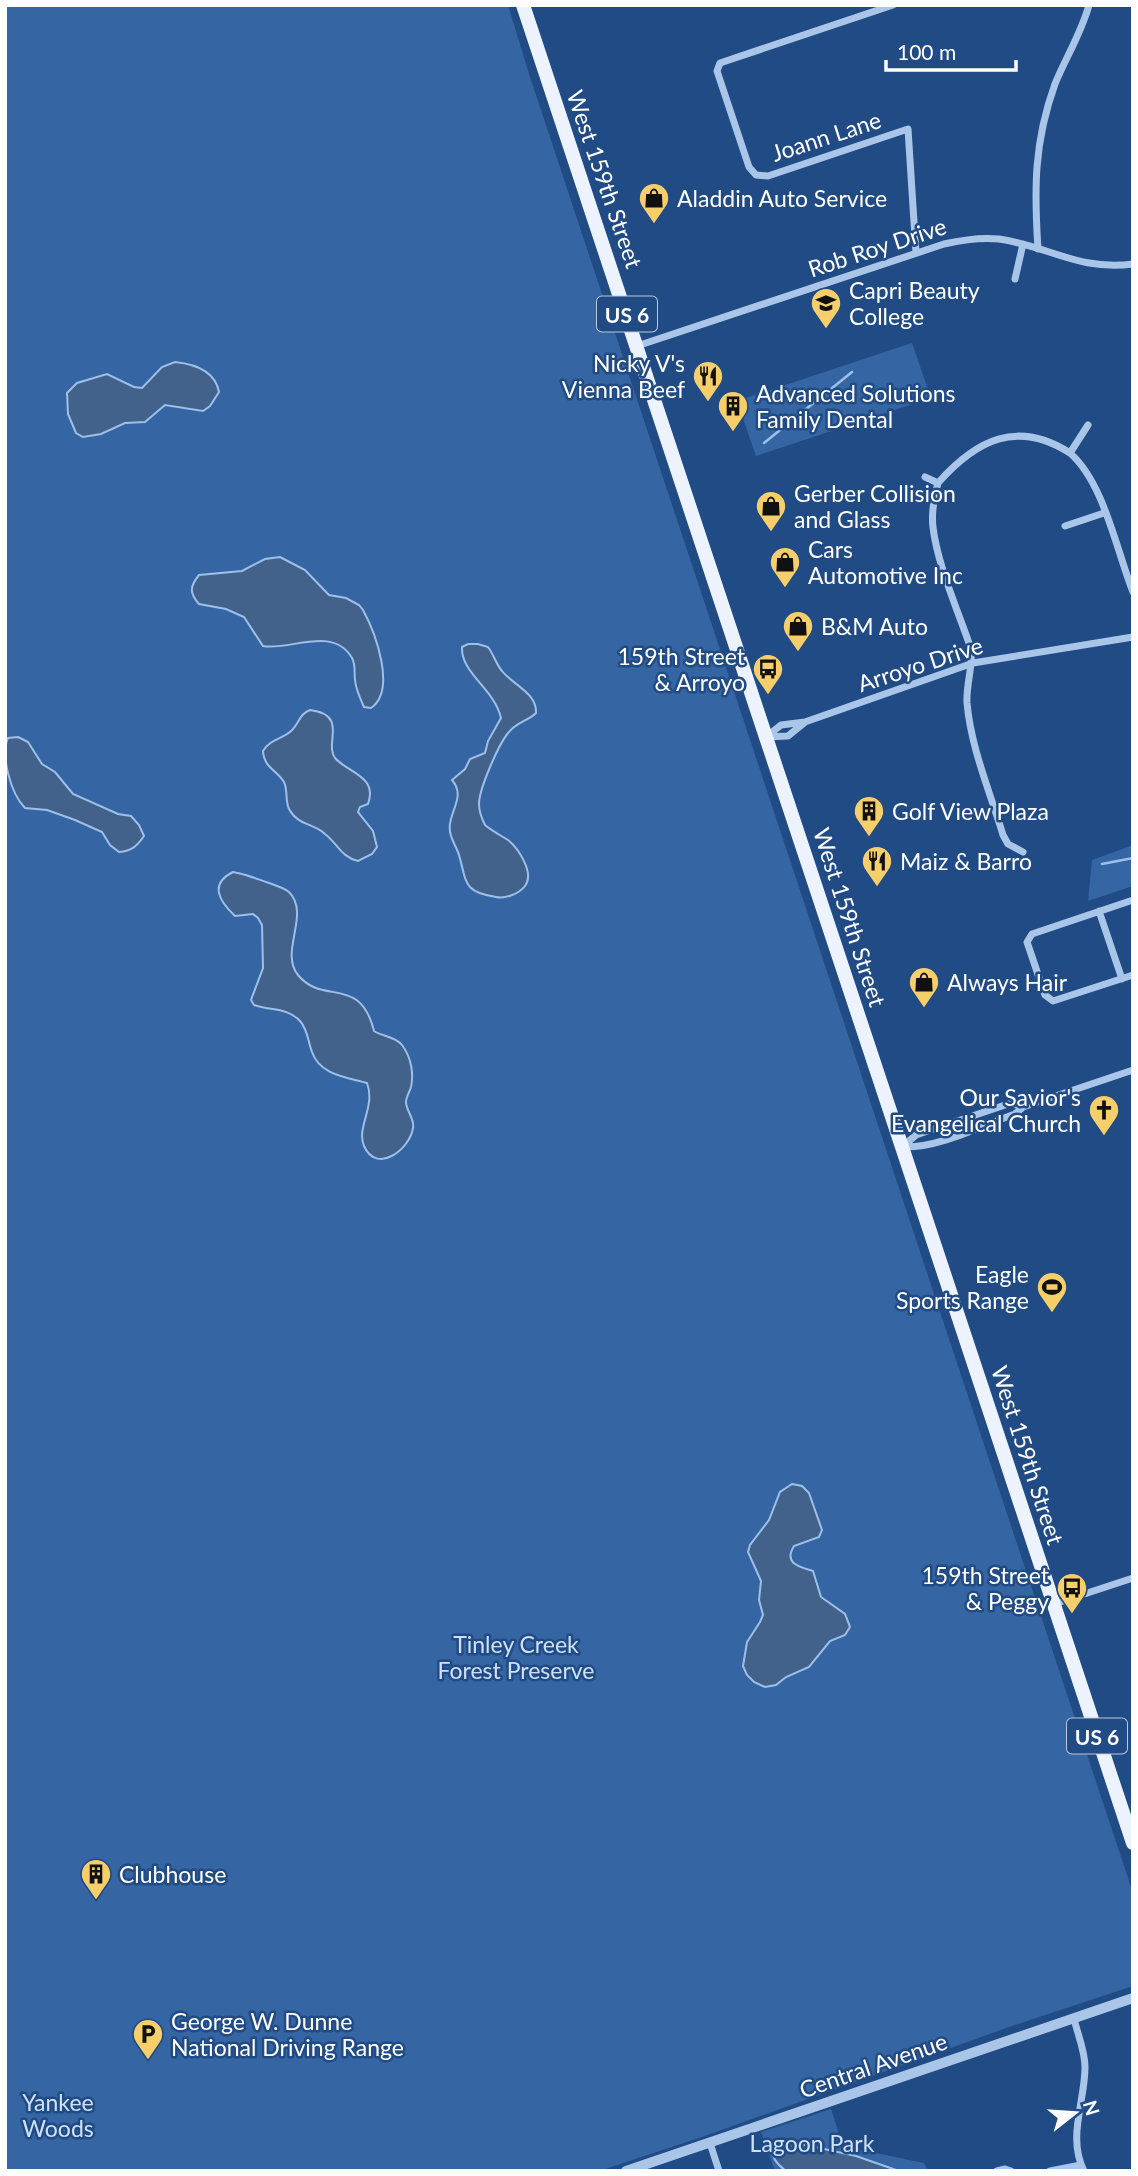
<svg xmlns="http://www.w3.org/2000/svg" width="1138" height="2176" font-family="Lato,sans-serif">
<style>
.green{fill:#3565a2}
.water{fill:#43628b;stroke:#9dc0ea;stroke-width:2}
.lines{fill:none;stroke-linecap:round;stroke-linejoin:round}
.stream{stroke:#9dc0ea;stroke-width:2.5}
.minor{stroke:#a9c6e9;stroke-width:7}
.tertiary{stroke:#a9c6e9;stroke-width:10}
.primary{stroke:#edf3fe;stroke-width:14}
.labels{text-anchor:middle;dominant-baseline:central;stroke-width:5;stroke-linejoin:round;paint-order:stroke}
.shield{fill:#214b85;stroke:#bcc9da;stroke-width:2}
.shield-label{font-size:21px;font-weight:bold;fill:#fff}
.street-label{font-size:23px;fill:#fff;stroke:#214b85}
.poi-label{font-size:23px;fill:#fff;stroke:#214b85;text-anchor:start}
.park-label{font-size:23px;fill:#cee0f7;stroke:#214b85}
</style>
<rect width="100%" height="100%" fill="#214b85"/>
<!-- green -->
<path class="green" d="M5,5H508L530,77L1133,1893V1986L1012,2026L699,2138L599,2171H5Z
M912,343L931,398L756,456L737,401Z
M1133,845V886L1088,901L1092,860Z
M831,2109L843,2146L924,2163L928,2171H775L761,2132Z"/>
<!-- water -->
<path class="water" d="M175,362C194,364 215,370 219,392L210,406L203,411L165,405L145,422L125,423L101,434L83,437L76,433L68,414L67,393L77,383L107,374L134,387L142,388L162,367Z
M280,557L305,570L329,595L346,598L359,605L363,610C375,632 397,690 371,708L364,707C360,698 356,690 355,680C354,673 356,665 352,658C333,625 290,651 263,646L244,617L226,609L199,604C189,593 190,586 199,575L242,571L265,559Z
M468,644H478L488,647C494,655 496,664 502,671C513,685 537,693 536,713C528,721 517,722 509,732C499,743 479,789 479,804C479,812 482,819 485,825C492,831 500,835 508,840C518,848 535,873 525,886C519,894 505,899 496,897C463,892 467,883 459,855C456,845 448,836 450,824C452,808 465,795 452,780L465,769L470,759L485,753L488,741L501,718C494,688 461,674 462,647Z
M310,710C349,715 324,743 335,758C348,773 378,776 368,804L360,807L358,812L373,831L377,847L372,854L358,861C341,857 338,844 325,834C314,823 298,826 289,809C285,801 288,790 284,782C277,770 264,768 263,751C270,739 281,740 291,731C299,724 299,714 310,710Z
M18,737L28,742L42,764L55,772L73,794L118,814L131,816L139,825L144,836C137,846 132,851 119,852L110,845L102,832L75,820L47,810L25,808C11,794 0,755 8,738Z
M233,872C246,874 257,879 269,883C275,885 284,888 289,892C311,914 279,952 298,975C323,1006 360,974 374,1031C383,1037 395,1036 402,1045C411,1057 414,1073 411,1087C410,1091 406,1097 406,1102C406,1111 415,1119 413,1128C410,1149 377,1175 364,1146C356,1127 376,1107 367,1083C346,1077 320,1075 312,1052C308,1042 308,1030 300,1021C287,1007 270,1011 254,1005L251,1000L263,968L262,925L258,918L253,914L235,916C219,901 209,884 233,872Z
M792,1484L802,1486L809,1493L822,1530L819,1537L794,1546C783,1564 800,1567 813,1571L821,1597L845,1614L850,1627L845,1635L830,1641L809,1667L786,1677L776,1685L765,1687L754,1682L747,1675L743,1666L747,1642L760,1622L763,1615L759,1600L761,1581L748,1552L750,1545L769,1520L780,1492Z
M792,2142L856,2156L899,2171H786C777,2164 770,2157 773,2145Z"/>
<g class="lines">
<!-- stream -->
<path class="stream" d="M764,443L852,372
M1102,864L1133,858"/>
<!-- minor -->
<path class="minor" d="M893,5L720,63L717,71L749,167L756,175L768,176L908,129L916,253
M1038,249C1034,189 1034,142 1055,84C1066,57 1081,34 1089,5
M1015,279L1023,244
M637,346L944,244C962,240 980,237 999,239C1049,246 1077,271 1133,264
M1070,453C1104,483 1116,549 1133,592
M925,477L938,483C934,498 931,512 933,527C937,564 959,613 971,649C973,667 966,684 967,703C971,748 990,792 1003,835L1008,844L1023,852
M938,483C976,440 1017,419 1070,453L1088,425
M1065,526L1104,513
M766,737L781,725L805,722L973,663L1133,637
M766,737L788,736L804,723
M1133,900L1032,934L1027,942L1045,995L1053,1001L1133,975
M1099,911L1122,979
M902,1147L916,1135L1011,1103L1023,1107
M903,1147C939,1148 981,1126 1015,1114L1023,1107L1133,1070
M1054,1604L1133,1578
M1074,2019C1078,2035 1085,2051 1085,2067C1085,2102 1067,2137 1084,2171
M710,2143L719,2171
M997,2171L1005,2169L1011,2171
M1050,2171L1081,2165"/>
<!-- tertiary -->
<path class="tertiary" d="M626,2171L1133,1998"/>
<!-- primary -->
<path class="primary" d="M523,5L1133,1843"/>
</g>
<!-- icons -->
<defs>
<g id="shop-pin" transform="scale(1.575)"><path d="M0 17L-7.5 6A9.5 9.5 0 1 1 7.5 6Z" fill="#f6cf6a" stroke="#214b85"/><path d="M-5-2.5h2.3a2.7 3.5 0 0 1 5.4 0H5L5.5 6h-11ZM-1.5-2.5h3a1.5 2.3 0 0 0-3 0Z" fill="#111"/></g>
<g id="university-pin" transform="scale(1.575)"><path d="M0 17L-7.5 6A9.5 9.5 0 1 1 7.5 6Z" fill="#f6cf6a" stroke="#214b85"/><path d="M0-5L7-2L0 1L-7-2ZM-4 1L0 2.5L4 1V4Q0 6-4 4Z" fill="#111"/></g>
<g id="restaurant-pin" transform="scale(1.575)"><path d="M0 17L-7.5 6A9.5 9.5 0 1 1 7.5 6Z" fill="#f6cf6a" stroke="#214b85"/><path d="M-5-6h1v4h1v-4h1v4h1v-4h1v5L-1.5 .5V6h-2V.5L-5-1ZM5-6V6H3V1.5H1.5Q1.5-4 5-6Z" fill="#111"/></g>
<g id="building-pin" transform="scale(1.575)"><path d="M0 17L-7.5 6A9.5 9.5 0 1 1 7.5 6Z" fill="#f6cf6a" stroke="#214b85"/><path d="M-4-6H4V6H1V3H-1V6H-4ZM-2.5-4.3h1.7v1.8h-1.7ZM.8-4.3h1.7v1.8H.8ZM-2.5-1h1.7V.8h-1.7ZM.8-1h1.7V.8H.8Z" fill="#111"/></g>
<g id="bus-pin" transform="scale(1.575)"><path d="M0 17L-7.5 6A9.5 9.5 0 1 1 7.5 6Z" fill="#f6cf6a" stroke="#214b85"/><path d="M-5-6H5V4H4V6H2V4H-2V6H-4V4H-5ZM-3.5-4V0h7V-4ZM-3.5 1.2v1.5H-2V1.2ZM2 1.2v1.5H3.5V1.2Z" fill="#111"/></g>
<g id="church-pin" transform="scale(1.575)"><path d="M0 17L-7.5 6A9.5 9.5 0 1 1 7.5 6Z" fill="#f6cf6a" stroke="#214b85"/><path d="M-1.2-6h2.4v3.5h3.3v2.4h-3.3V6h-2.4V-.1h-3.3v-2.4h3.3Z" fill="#111"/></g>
<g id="stadium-pin" transform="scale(1.575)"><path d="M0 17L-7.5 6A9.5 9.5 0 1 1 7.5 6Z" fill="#f6cf6a" stroke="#214b85"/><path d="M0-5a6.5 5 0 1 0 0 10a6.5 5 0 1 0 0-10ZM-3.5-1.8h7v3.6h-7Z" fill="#111"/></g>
<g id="parking-pin" transform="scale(1.575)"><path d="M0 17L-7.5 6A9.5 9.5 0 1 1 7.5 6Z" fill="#f6cf6a" stroke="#214b85"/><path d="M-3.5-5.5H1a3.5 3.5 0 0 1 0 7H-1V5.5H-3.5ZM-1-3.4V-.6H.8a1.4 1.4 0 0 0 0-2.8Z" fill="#111"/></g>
</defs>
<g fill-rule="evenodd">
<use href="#shop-pin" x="654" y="198"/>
<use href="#university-pin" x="826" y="303"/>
<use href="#restaurant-pin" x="708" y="376"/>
<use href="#building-pin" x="733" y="406"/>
<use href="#shop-pin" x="771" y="506"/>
<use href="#shop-pin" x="785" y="562"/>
<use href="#shop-pin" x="798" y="626"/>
<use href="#bus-pin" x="768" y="669"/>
<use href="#building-pin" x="869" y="811"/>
<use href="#restaurant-pin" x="877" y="861"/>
<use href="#shop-pin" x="924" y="982"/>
<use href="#church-pin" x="1104" y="1110"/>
<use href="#stadium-pin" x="1052" y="1287"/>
<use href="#bus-pin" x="1072" y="1588"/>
<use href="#building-pin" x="96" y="1874"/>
<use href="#parking-pin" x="148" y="2034"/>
</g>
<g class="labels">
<!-- shield labels -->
<g class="shield">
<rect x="597" y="296.5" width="60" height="35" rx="5"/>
<rect x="1067" y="1718.5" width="60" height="35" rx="5"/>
</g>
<g class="shield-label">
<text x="627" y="314">US 6</text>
<text x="1097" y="1736">US 6</text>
</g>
<!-- street labels -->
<g class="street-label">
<text transform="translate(826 136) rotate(-18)">Joann Lane</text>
<text transform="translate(605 179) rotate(71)">West 159th Street</text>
<text transform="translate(877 247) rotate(-18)">Rob Roy Drive</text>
<text transform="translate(920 664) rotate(-18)">Arroyo Drive</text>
<text transform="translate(850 917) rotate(72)">West 159th Street</text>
<text transform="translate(1028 1455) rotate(72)">West 159th Street</text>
<text transform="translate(873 2065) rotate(-19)">Central Avenue</text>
</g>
<!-- poi labels -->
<g class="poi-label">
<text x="677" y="198">Aladdin Auto Service</text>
<text x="849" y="290">Capri Beauty<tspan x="849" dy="26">College</tspan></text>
<text x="685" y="363" text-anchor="end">Nicky V's<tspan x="685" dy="26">Vienna Beef</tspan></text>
<text x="756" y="393">Advanced Solutions<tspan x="756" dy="26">Family Dental</tspan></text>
<text x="794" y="493">Gerber Collision<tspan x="794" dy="26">and Glass</tspan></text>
<text x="808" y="549">Cars<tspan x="808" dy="26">Automotive Inc</tspan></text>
<text x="821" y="626">B&amp;M Auto</text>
<text x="745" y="656" text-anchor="end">159th Street<tspan x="745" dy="26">&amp; Arroyo</tspan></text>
<text x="892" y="811">Golf View Plaza</text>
<text x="900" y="861">Maiz &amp; Barro</text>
<text x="947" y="982">Always Hair</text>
<text x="1081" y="1097" text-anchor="end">Our Savior's<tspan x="1081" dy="26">Evangelical Church</tspan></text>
<text x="1029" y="1274" text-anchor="end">Eagle<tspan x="1029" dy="26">Sports Range</tspan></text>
<text x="1049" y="1575" text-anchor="end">159th Street<tspan x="1049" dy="26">&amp; Peggy</tspan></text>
<text x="119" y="1874">Clubhouse</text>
<text x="171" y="2021">George W. Dunne<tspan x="171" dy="26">National Driving Range</tspan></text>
</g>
<!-- park labels -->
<g class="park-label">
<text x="516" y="1644">Tinley Creek<tspan x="516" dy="26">Forest Preserve</tspan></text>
<text x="58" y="2102">Yankee<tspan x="58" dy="26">Woods</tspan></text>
<text x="812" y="2143">Lagoon Park</text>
</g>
</g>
<!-- border -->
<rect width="1138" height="2176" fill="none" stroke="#ffffff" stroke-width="14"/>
<!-- north arrow -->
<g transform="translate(1075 2113) rotate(73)" stroke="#214b85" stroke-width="5" paint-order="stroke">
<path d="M0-5L12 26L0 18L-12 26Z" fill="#ffffff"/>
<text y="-10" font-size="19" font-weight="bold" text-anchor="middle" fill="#ffffff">N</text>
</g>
<!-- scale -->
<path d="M886 60v10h130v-10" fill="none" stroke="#ffffff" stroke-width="3.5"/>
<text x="897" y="60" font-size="21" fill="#ffffff" stroke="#214b85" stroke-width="5" paint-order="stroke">100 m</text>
</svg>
